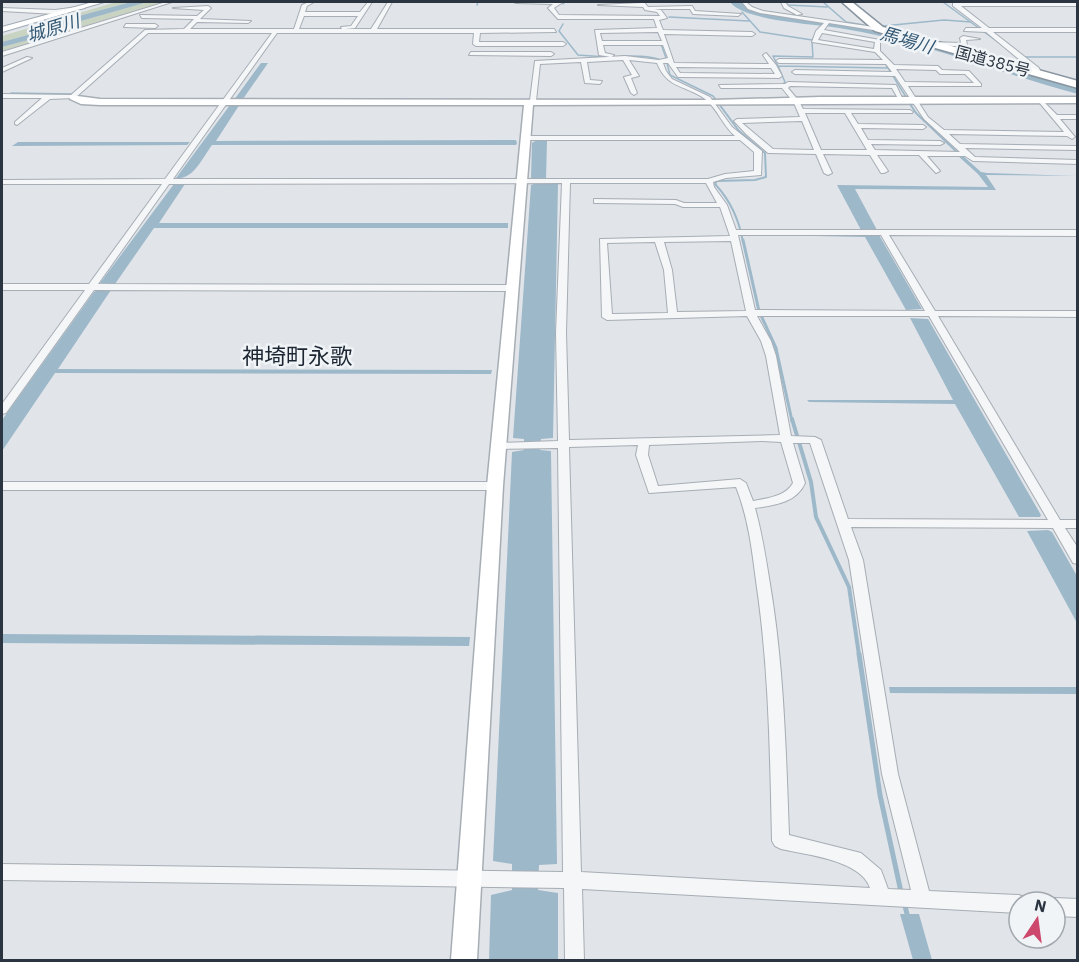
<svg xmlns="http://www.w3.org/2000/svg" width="1079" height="962" font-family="'IBM Plex Sans','Noto Sans JP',sans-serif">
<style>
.green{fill:#c9d3c2}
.water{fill:#9db8c9}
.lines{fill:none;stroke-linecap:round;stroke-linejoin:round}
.stream-far4{stroke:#9db8c9;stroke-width:1.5}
.stream-far3{stroke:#9db8c9;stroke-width:2}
.stream-far2{stroke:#9db8c9;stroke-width:3}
.stream-far1{stroke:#9db8c9;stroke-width:4}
.stream{stroke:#9db8c9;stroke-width:5}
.river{fill:#9db8c9;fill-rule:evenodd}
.street-casing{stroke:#a6adb4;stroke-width:2}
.secondary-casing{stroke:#a6adb4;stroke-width:3}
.primary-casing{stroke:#a1abb5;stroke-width:2}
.highway-casing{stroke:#8995a0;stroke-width:3}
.street{fill:#f4f6f8;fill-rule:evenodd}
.secondary{fill:#fff;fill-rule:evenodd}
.primary{fill:#fff;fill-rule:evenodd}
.highway{fill:#fff;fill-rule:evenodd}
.labels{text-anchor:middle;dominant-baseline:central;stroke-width:5;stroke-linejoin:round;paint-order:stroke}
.far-street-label{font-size:16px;fill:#2a3541;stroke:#f1f4f7}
.far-water-label{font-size:18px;font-style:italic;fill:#345975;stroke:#f1f4f7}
.quarter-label{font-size:22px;fill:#1c2632;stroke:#f1f4f7}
</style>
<rect width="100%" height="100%" fill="#e1e5ea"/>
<!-- green -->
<path class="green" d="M116,2H131L60,21L35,33L2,42V36Z
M148,2H163L2,51V47L55,33L81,21Z"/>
<!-- water -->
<path class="water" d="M131,2H148L81,21L55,33L2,47V42L35,33L60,21Z
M261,63H268L243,99L524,100H234Z
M240,104L216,141L516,140L517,143L516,145H212C202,159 193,180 176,178L230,105Z
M537,140L547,141L546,180L531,178L532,143Z
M18,142H190L187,145L12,146Z
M957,155H962L981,172L987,173L1077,176L986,175L996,190L855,189L877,230H861L837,185L988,187L978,174Z
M174,184H185L159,223H508V228H154L115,284L100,283Z
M534,184H558L553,438L541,439L540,450L551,451L557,864L539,865L538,890L558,893V960H489L491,895L512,890V864L493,861L512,452L524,450V439L513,438L531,185Z
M759,235H879L922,309L906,310L865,237Z
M99,290H111L58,369L492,370L491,374L55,373L2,451V420L94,292Z
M910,318L928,319L1041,515L1040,517H1019L955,404L809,402L807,400H953Z
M1048,530L1052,532L1077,576V623L1027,531Z
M2,634L470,637L469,646L2,643Z
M889,687H1077L1078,694L890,693Z
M900,914H919L932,960H913Z"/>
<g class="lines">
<!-- stream-far4 -->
<path class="stream-far4" d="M785,2L788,5L827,7
M823,2L846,22L864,25
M943,2L998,42
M563,4L565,2
M477,5L478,2
M742,12L760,32L812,40L816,33
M381,14L388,2
M669,17L749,21
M654,19L655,22
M563,24L559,31L578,55L606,57
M883,26L944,20L971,22
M661,44L666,58
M874,51L883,60L911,105
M622,56C638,56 653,55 667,63L670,75L713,96L720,105
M1025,57H1078
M778,66L773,56L813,57L812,42
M782,85L785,82L778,66L888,68
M11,93L73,94"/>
<!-- stream-far3 -->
<path class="stream-far3" d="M719,104L739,131L765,153L766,177L755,180L717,181L715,184C731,201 739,219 743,242
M910,104L916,113L961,156"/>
<!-- stream-far2 -->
<path class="stream-far2" d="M743,240L759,311L776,348L792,421"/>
<!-- stream-far1 -->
<path class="stream-far1" d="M792,419L811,482L816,517L849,587L859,655"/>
<!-- stream -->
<path class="stream" d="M859,654L880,795L901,892
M904,902L908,918"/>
<!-- river -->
<path class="river" d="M730,2H740L760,10L868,26L1078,86V94C998,73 920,40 839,28C815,24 744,21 730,2Z"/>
<!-- street casing -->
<g class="street-casing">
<path id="street" d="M166,2H172L2,56V52Z
M309,2H314L307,6L305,12H360L368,2H372L355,28L345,29H371L388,2H392L377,29H554L556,32L480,33L479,42H563L566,44L563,46H476L473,44L474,33H277L173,179H708L725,174L754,171V152L740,140H525L522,138L525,136H735C723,126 717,108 705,99C686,85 667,89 657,63L629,60L639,76L631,78L637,93L634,95L631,93L624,77L632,75L623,60L587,62L590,80L602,81L600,84L585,83L581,62L540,64L536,101L529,104L526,102L530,100L535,61L625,56L659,60L668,58L663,45H603L605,53L614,55L611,57L599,55L595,30L657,28L654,19H558L548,8L553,4L516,3L514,2H563L554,8L559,15L660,16L657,12L645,10L643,7L598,5L641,3L640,2H644L648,7L692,6L695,11L741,14L738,16L693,14L690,9H654L661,10L667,18L659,20L663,30L752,32L755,34L752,36L664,34L674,63L769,64L763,55L766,53L776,65L782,76L779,78L678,77L668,63H663L666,71L672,79L710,97L732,127L762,151L761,175L726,178L713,182L714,187L727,205L736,230H1078V236L889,235L935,311H1078V317L938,316L1060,520H1078V528H1065L1078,548V564L1073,563L1053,528L851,527L863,560L898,774L929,891L1019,895L1025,898L1027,902H1019V913L582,889L584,960H565L564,888L2,880V864L563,872L558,448L498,449L492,446L498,443L558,441L556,333L562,183L169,184L98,284L512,285L517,288L512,291L94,290L6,413L2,414V404L85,290H2V284H89L162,184H2V180L165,179L272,33H148L75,98L50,99L17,125L15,124V122L42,98H2V94L71,95L145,30L184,29L194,19L142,18L140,15L197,16L204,10L173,8L208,6L211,8L200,19L251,21L248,23L197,22L190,29H294L302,5ZM304,16H358L351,26L341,27L342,29H299ZM658,32L662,41H602L600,33ZM676,67L771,68L775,74L680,73ZM570,183H706L717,203H684L676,200L594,199V203H597L675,204L683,207H720L730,236L600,239L602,317L607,320L747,316L761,341L766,356L780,435L569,440L566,333ZM738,235H881L925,311L755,310ZM731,241L746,311L677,312L672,270L664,242ZM655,242L664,270L668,313L612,314L607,243ZM757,316H929L1048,520L848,519L821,440L815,437L791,436L776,356L771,341ZM762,441L781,442L793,483C785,497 767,498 753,501L746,483L740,479L658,486L648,455L649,445ZM793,443H810L849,560L882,774L911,890L888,889L881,870L861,853L789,835C786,752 784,667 770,584C766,559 762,533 755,508C775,505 796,503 805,483ZM638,445L636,455L649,493L736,487C748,517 752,549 756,581C769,667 770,754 772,841L775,846L781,849C807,855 861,860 870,888L581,872L569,447Z
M742,2H746L752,7L763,11L881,28L879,31L829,23L824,30L880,40V51L894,65L938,66L942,70L969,71L981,84V86H908L928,117L944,130L1064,132L1038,101L1041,99L1057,115H1078V119H1060L1075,137L1072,139L1067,136L949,134L960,144L1074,146H1077V150L965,148L975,157L1078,160V164L973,161L965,156H927L940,171L936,173L919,155H877L888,171L884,173H881L870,155L823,154L832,173L828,175L824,173L816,154L768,153L746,134L734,121L737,119L800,117L794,103L782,88H721L719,85L785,84L788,82L896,85L904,102H900L892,88L790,86L788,88L799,101L803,109L910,110L913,112L912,113H851L858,124L923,125L926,127L923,129L861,128L868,140L940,141L944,143L940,145L871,144L875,150L960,152L924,119L895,76L795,74L792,72L795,70L892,72L886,64L779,63L776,61L779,59L883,60L875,52L812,42L816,31L824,23L760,13L748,9ZM822,33L875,42L874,49L818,40ZM896,69L936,70L940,74H965L974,83L905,82ZM805,113H845L867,150H821ZM802,121L814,150L773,149L742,123Z
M781,2H785L788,6L802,14L797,15L784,8Z
M953,3H1078V6H961L989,28H1078V32H993L1039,68L1041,73L1038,75L986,32L964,31L966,28H982L953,6Z
M85,6V8L55,14L2,11V8L55,10Z
M126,24H155L158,26L155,28L124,27Z
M963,36L980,39L966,40L967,45L964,47L930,44L933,42L961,43L960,38Z
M471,52H551L554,54L551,56L469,55Z
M27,57L32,58L2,72V68Z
M2,482H495L501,486L495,490H2Z
M1055,898L1078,899V917L1055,916V902H1048Z"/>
</g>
<!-- secondary casing -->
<g class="secondary-casing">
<path id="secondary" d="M70,95L100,99L713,100L820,97H1078V103L533,105L503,486L477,960H451L487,486L524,105H100L81,104L70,99Z"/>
</g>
<!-- primary casing -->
<g class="primary-casing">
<path id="primary" d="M93,2H104L2,32V27Z"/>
</g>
<!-- highway casing -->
<g class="highway-casing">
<path id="highway" d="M842,2H852L883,27L1078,81V88L875,31Z"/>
</g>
<!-- street -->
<use href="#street" class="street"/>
<!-- secondary -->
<use href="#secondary" class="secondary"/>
<!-- primary -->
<use href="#primary" class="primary"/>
<!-- highway -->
<use href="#highway" class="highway"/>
</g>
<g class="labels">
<!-- far-street labels -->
<g class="far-street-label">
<text transform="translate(993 61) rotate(15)">国道385号</text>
</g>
<!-- far-water labels -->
<g class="far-water-label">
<text transform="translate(53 28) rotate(-17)">城原川</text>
<text transform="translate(907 40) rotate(16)">馬場川</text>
</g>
<!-- quarter labels -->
<g class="quarter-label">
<text x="297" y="355">神埼町永歌</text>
</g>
</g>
<!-- border -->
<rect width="1079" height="962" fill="none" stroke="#2a3541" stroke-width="6"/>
<!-- north arrow -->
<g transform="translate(1037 920) rotate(13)"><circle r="28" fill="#f1f4f7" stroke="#a1a8ae" stroke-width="1.5"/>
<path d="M0-4.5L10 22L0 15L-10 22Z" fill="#cc486d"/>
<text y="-9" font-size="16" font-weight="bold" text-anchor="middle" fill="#2a3541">N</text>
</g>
</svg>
